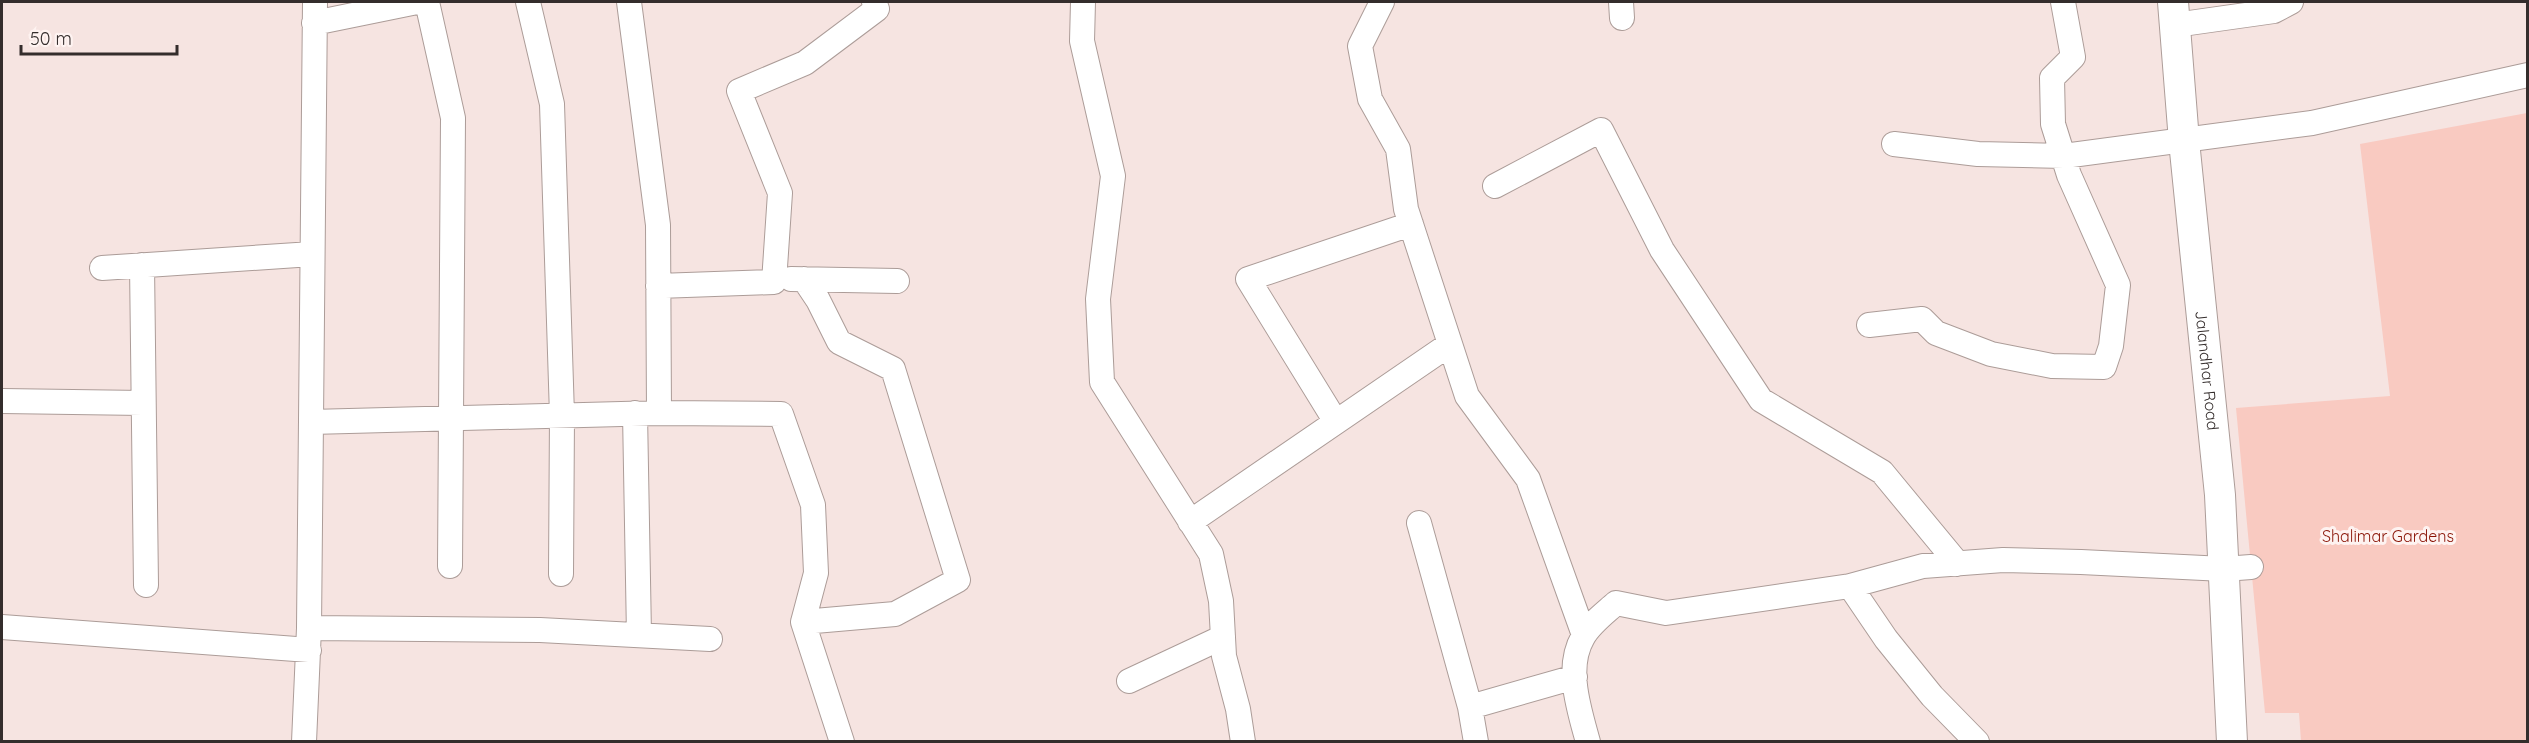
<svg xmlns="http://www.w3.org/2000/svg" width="2529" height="743" font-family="Quicksand,sans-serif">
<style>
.green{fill:#f9cac1}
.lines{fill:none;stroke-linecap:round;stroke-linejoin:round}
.minor-casing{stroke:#ac9c98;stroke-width:26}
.major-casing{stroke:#ac9c98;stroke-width:32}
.minor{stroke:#fff;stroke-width:24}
.major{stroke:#fff;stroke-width:30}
.labels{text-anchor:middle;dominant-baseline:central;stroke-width:6;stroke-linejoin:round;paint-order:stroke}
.street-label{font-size:16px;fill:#342d2c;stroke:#fef3f1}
.park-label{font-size:16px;fill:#8a1406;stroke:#fef3f1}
</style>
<rect width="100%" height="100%" fill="#f6e4e1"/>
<!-- green -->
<path class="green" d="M2527,113V741H2301L2299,713H2265L2236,408L2390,396L2360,144Z"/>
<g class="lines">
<!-- minor casing -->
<g class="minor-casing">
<path id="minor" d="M427,2L453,118L450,566
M528,2L552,104L562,415L561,574
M1083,2L1082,41L1113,176L1098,299L1102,382L1211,554L1221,601L1224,656L1238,709L1243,742
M1382,2L1360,46L1370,99L1398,149L1406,209L1467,396L1528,479L1584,635
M1621,2L1622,18
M314,23L417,2
M2175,25L2274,11L2291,2
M1894,144L1978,154L2064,156L2312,123L2528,75
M1495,186L1601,130L1662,250L1761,400L1882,472L1958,564
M142,265L146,585
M102,268L312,254
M791,279L897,281
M658,286L774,282L780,193L739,91L805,63L877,9L874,2
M1869,325L1922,319L1936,333L1991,354L2052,366L2104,367L2111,346L2118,285L2069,175L2053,124L2052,78L2073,57L2063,2
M2,401L143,403
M635,413L639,635
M659,413L781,414L813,505L816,573L803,622L842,742
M311,422L659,413L658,225L629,2
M1336,422L1248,279L1411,224
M1190,522L1450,344
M1419,523L1470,707L1476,742
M1850,586L1886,639L1932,696L1977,742
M803,622L895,614L958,580L893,369L839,342L818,300L804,279
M2,627L309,650
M309,628L540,630L710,639
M1129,681L1223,637
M1470,707L1575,677
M304,742L309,628L315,2
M1588,742C1579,709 1565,668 1583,637C1590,624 1605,613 1616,603L1666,613L1850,586L1923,566L2003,560L2081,562L2224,569L2251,567"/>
</g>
<!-- major casing -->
<g class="major-casing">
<g id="major">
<path id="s1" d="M2173,2L2184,141L2220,495L2232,742"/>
</g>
</g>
<!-- minor -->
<use href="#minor" class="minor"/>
<!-- major -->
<use href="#major" class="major"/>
</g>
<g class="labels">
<!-- street labels -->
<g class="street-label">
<text stroke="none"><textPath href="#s1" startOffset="370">Jalandhar Road</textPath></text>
</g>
<!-- park labels -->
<g class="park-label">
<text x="2388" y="536">Shalimar Gardens</text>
</g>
</g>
<!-- border -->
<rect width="2529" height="743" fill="none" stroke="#342d2c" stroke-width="6"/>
<!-- scale -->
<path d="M21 45v9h156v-9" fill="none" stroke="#342d2c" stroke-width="3"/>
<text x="30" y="45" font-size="18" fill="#342d2c" stroke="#fef3f1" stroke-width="4.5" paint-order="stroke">50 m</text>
</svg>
